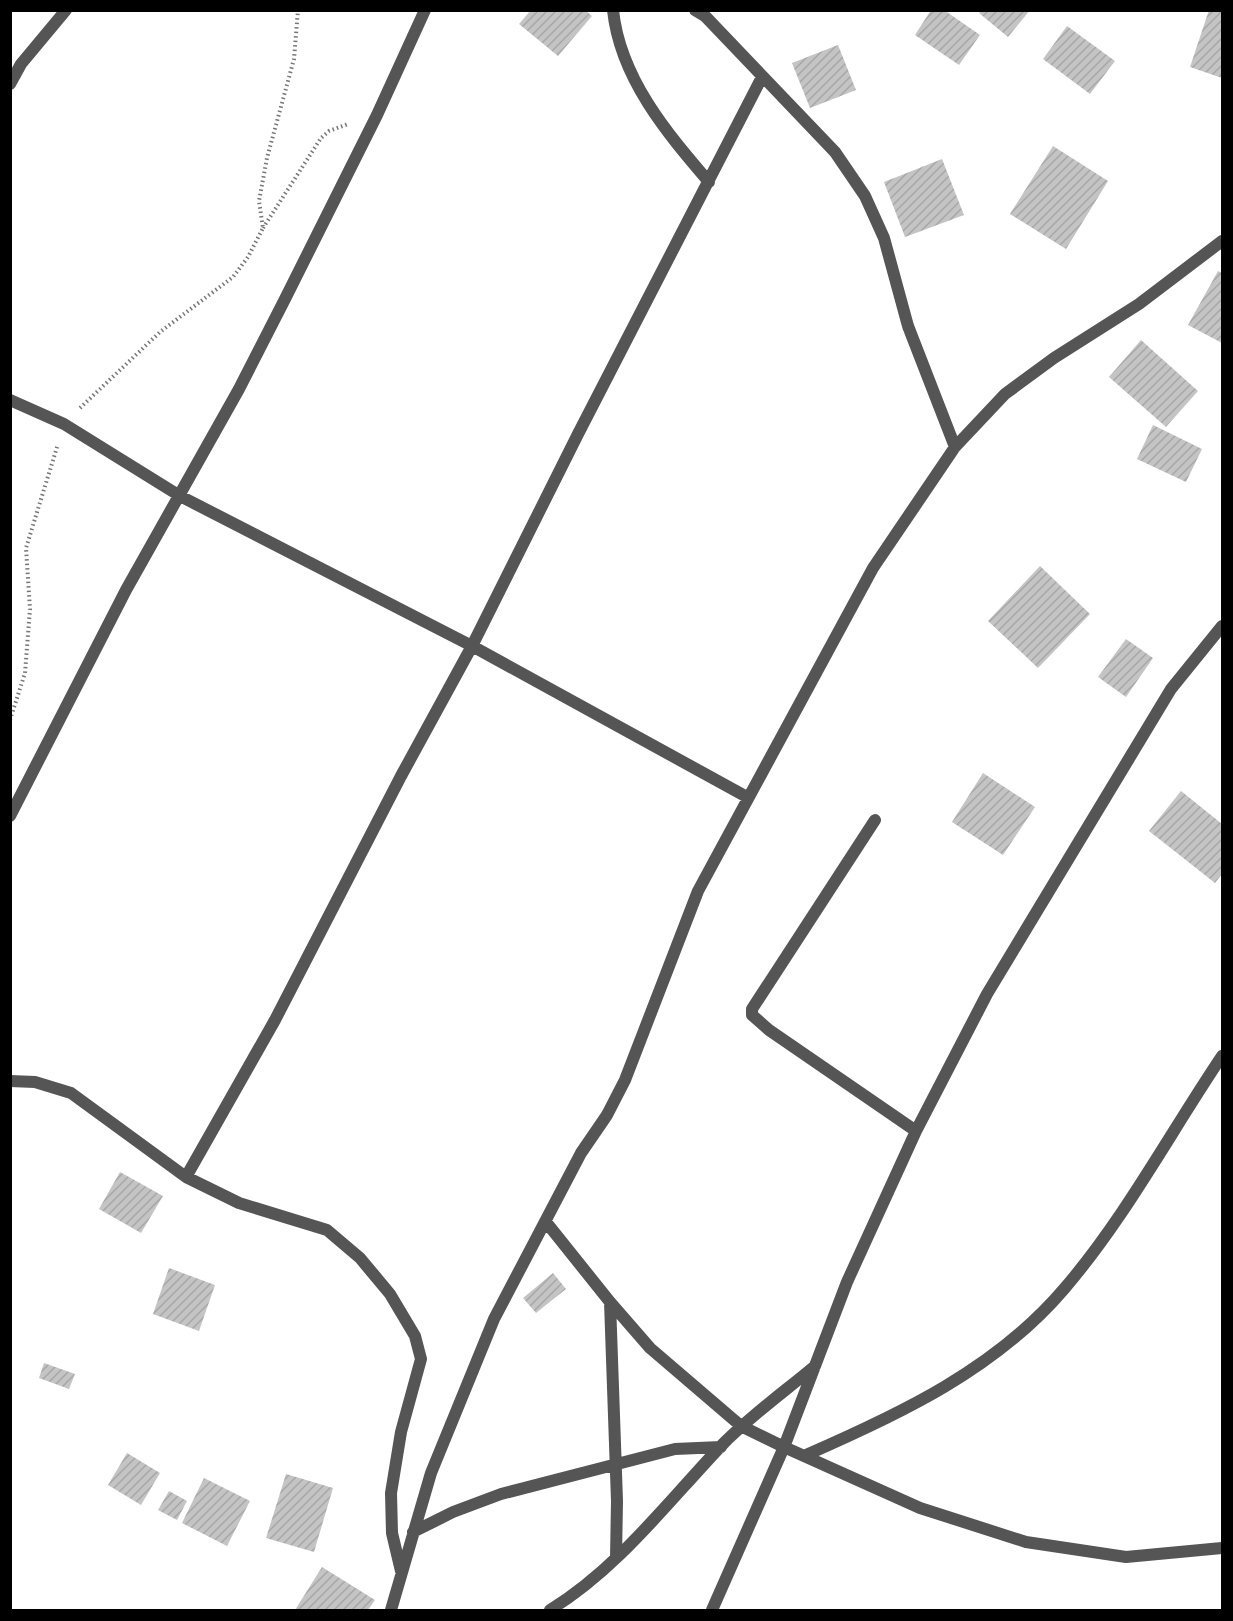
<svg xmlns="http://www.w3.org/2000/svg" width="1233" height="1621" font-family="'DM Sans',sans-serif">
<style>
.building{fill:url(#building-hatch)}
.lines{fill:none;stroke-linecap:round;stroke-linejoin:round}
.path{stroke:#777;stroke-width:4;stroke-dasharray:1.5 3;stroke-linecap:butt}
.street{stroke:#555;stroke-width:12}
</style>
<defs>
<pattern id="building-hatch" width="6" height="6" patternUnits="userSpaceOnUse" patternTransform="scale(1.5)"><rect width="6" height="6" fill="#c4c4c4"/><path d="M-1 1l2-2M0 6l6-6M5 7l2-2" fill="none" stroke="#a7a7a7"/></pattern>
</defs>
<rect width="100%" height="100%" fill="#fff"/>
<!-- building -->
<path class="building" d="M531,10H585L592,16L558,56L519,24Z
M931,10H944L980,35L959,65L915,35Z
M981,10H1030L1008,37L979,13Z
M1209,10H1222V78L1190,67Z
M1067,26L1115,61L1090,94L1043,59Z
M838,45L856,90L810,108L792,63Z
M1053,146L1108,181L1066,249L1010,214Z
M942,159L964,215L905,237L884,182Z
M1218,271L1222,273V343L1188,325Z
M1141,340L1198,391L1166,427L1109,377Z
M1153,425L1202,449L1186,482L1137,459Z
M1040,566L1090,614L1038,668L988,621Z
M1126,639L1153,658L1126,697L1098,677Z
M983,773L1035,807L1003,855L952,822Z
M1181,791L1222,824V874L1215,883L1149,831Z
M120,1172L163,1196L141,1233L99,1209Z
M169,1268L215,1285L199,1331L153,1314Z
M553,1273L566,1289L536,1313L523,1298Z
M44,1363L75,1374L69,1389L39,1378Z
M127,1453L160,1473L141,1505L108,1485Z
M286,1474L333,1488L314,1552L266,1538Z
M204,1478L250,1501L227,1546L182,1523Z
M169,1491L187,1501L177,1520L158,1510Z
M322,1567L375,1600L368,1610H295Z"/>
<g class="lines">
<!-- path -->
<path class="path" d="M263,228L321,138L329,131L348,124
M80,408L160,332L233,277L248,257L263,228L259,201L267,158L294,59L298,10
M10,720L25,673L30,609L26,548L58,444"/>
<!-- street -->
<path class="street" d="M613,10C620,78 667,133 709,182
M695,10L705,16L835,152L865,196L884,238L908,326L955,447
M10,84L21,64L66,10
M10,400L64,424L180,496L472,646L747,797
M10,816L126,590L239,389L286,297L377,115L425,10
M875,820L752,1009V1015L769,1030L916,1131
M10,1081L35,1082L71,1093L186,1177L239,1203L327,1230L360,1258L390,1294L415,1336L421,1359L401,1432L391,1493L392,1533L401,1571
M186,1177L275,1020L401,776L472,646L578,434L762,77
M546,1222L610,1302L650,1348L741,1426L784,1447L920,1508L1026,1542L1126,1557L1222,1548
M610,1302L617,1501L616,1558
M806,1455C900,1414 996,1369 1064,1289C1125,1218 1170,1133 1222,1056
M413,1532L453,1512L501,1494L675,1449L721,1447
M391,1610L431,1473L494,1319L581,1153L607,1115L625,1080L698,891L873,568L955,447L1005,394L1054,358L1139,304L1222,241
M550,1610C618,1568 667,1503 721,1446C750,1416 784,1392 815,1366
M712,1610L784,1447L847,1282L916,1131L987,994L1171,689L1222,626"/>
</g>
<!-- border -->
<rect width="1233" height="1621" fill="none" stroke="#000000" stroke-width="24"/>
</svg>
